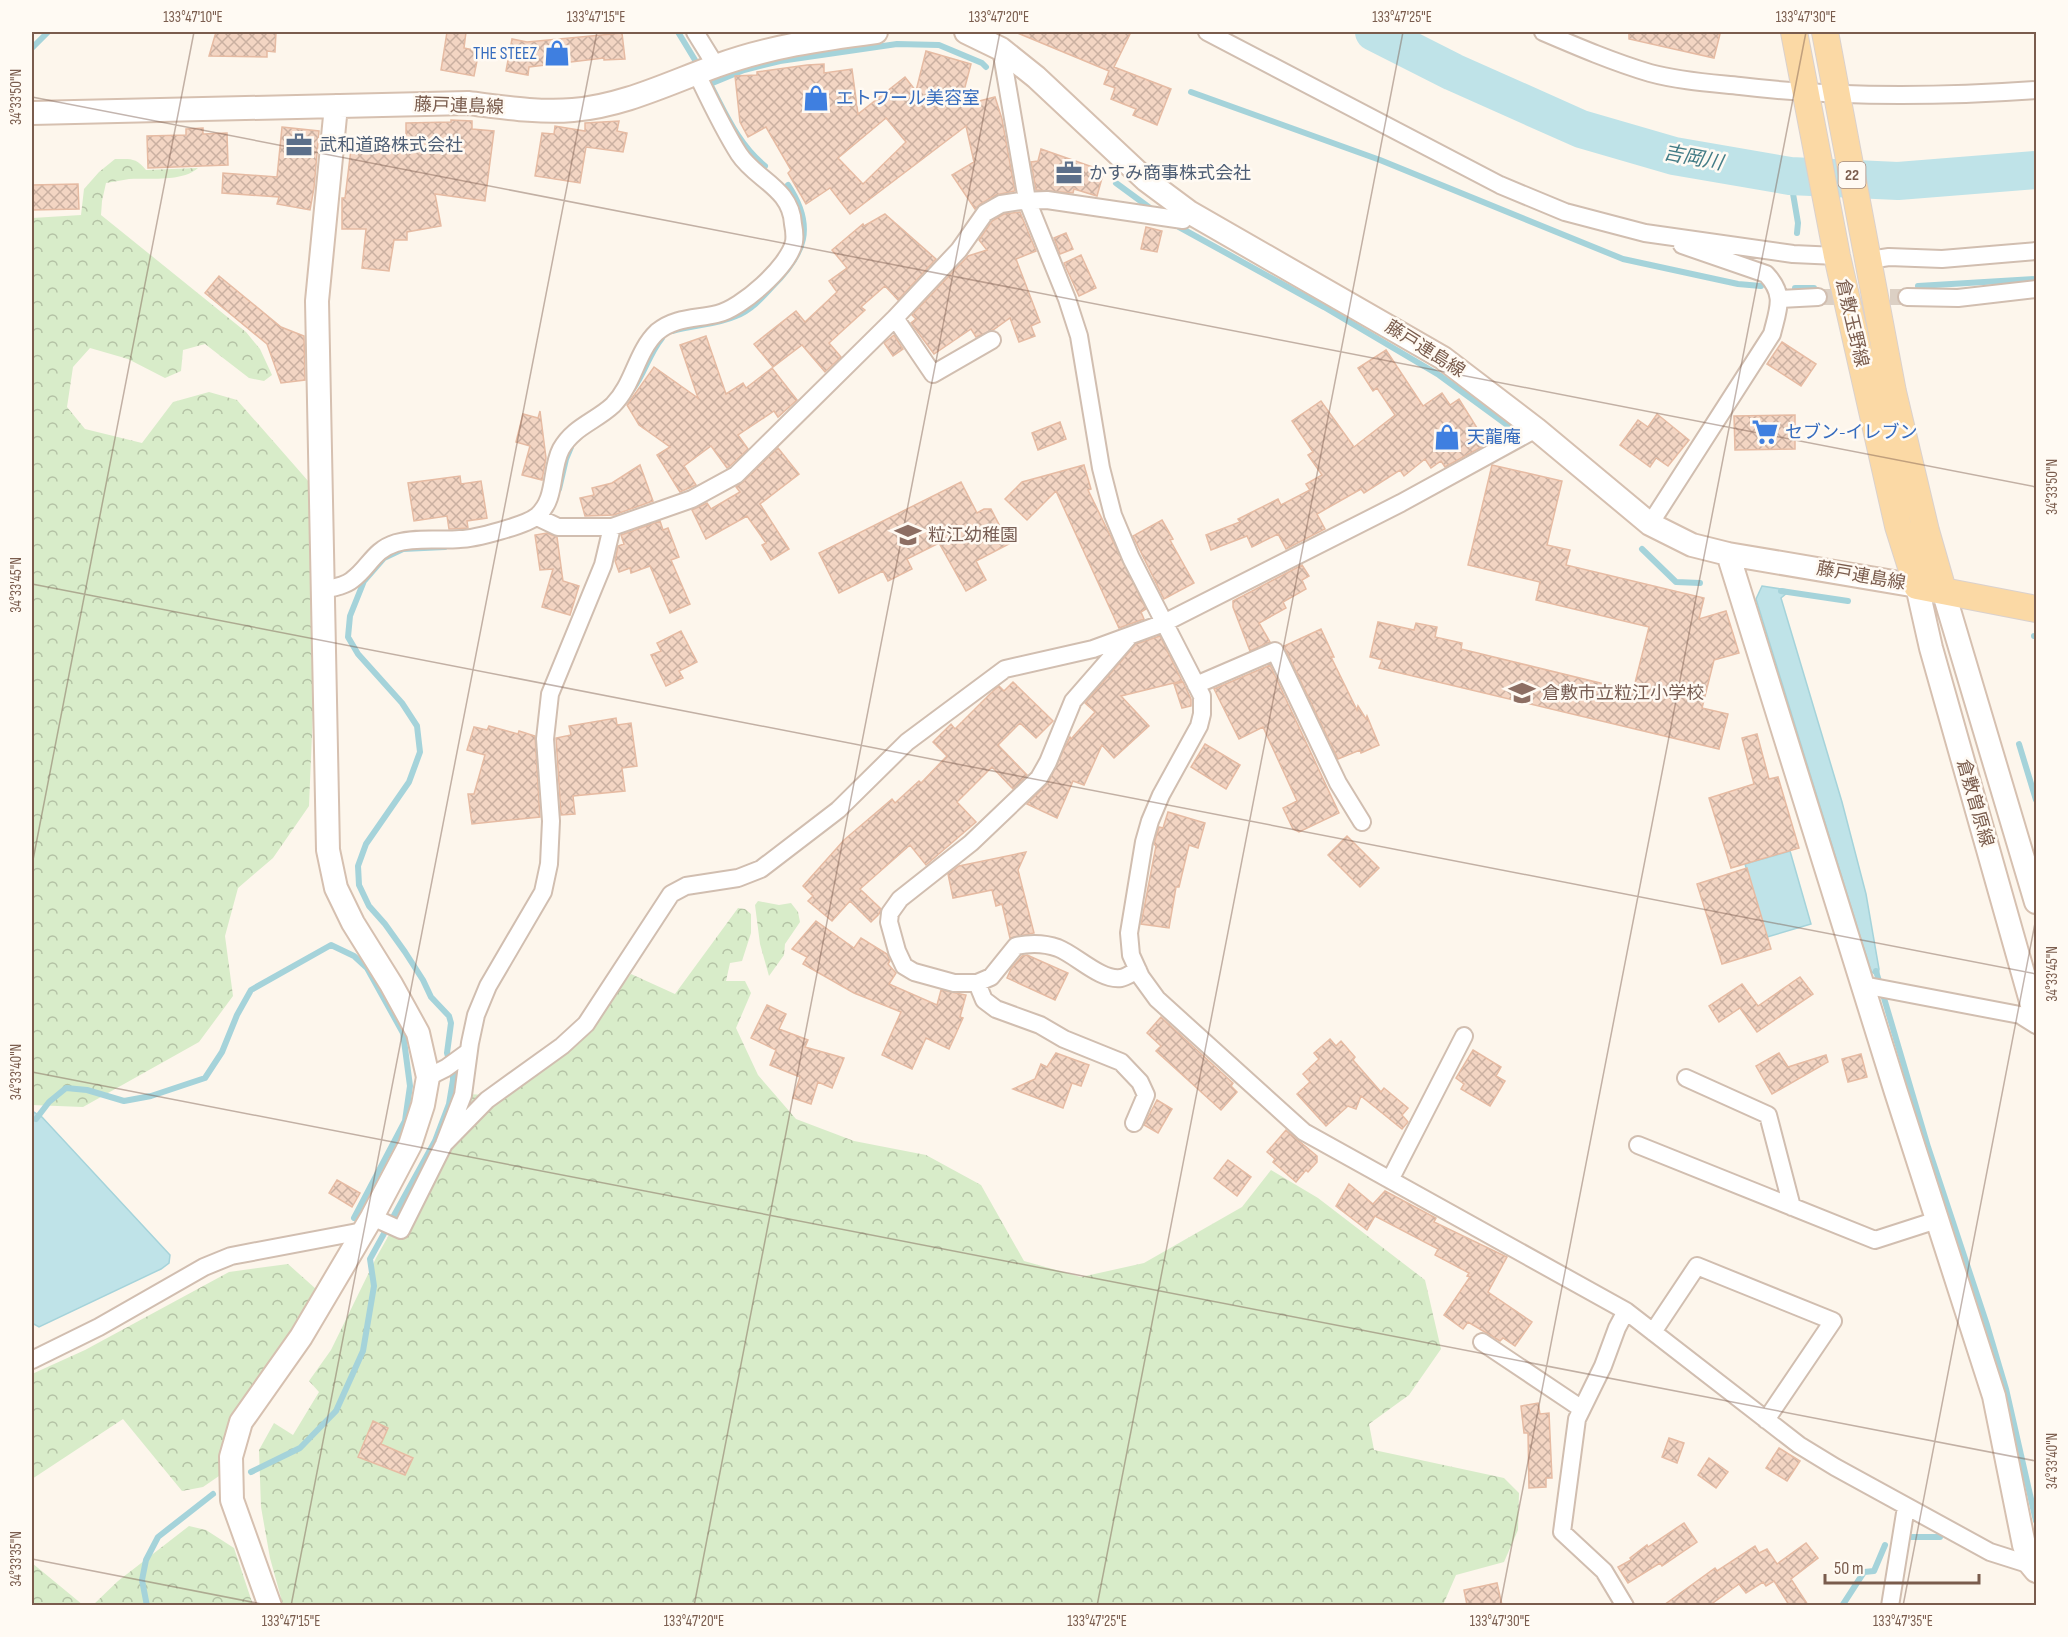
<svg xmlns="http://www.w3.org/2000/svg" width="2068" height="1637" font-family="'Sofia Sans Condensed','Noto Sans JP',sans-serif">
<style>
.forest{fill:url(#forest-crowns)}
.water{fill:#bfe3e8;stroke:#a5d3da;stroke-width:1.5}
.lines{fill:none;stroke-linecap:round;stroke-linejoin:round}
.stream{stroke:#a5d3da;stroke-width:6}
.river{stroke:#bfe3e8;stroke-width:38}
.building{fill:url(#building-cross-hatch);stroke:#e6bba3;stroke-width:1.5;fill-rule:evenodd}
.street-tunnel{stroke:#dcd0c4;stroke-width:16;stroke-dasharray:16 8;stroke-linecap:butt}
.street-casing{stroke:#d1beb0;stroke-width:20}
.secondary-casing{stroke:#d6c0b0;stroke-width:26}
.primary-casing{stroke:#dad1cd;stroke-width:28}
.street{stroke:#fff;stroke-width:16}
.secondary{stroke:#fff;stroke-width:22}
.primary{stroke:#fbd9a5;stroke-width:26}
.ticks{fill:none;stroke:#7a5c4d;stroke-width:1.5;stroke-opacity:0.45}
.labels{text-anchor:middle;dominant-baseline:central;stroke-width:5;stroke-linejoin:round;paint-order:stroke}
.shield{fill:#fffaf3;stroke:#a28b7f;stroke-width:1.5}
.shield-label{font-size:16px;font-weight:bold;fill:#7a5c4d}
.shop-label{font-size:18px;fill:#366cbe;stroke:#fffaf3;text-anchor:start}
.street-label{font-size:18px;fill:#7a5c4d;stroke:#fffaf3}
.service-label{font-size:18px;fill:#4e5e75;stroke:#fffaf3;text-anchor:start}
.education-label{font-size:18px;fill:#785e54;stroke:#fffaf3;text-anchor:start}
.water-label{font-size:20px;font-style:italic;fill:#437c86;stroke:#fffaf3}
.neatline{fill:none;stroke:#7a5c4d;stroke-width:2}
.ticks-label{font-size:15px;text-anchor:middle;fill:#7a5c4d}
</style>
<defs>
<pattern id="forest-crowns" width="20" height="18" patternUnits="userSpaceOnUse" patternTransform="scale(1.5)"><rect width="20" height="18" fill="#d8ecc9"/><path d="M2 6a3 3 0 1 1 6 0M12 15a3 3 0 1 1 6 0" fill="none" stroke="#b4c2a5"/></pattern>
<pattern id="building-cross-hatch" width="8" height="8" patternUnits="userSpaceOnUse" patternTransform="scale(1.5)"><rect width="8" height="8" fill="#f3d5c3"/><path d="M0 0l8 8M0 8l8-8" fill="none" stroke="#cab0a1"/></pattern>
</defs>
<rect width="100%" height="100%" fill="#fdf6ec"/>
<!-- forest -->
<path class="forest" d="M115,159C130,159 136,157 146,170L198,168C183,182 149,178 129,179C122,180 114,182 106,183L102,201L101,215L246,332L260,349L272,375L264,381L249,378L205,344L183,350L181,371L165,378L128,359L90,348L73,367L67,407L85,429L142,443L173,402L209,392L237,400L309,482L314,687L309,806L273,858L238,888L225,936L233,996L199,1042L83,1107L32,1105V218L81,215L84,189L99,172Z
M758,901L779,905L791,903L798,912L800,922L785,944L784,955L769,976L760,944L755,905Z
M738,908L745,909L751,914V933L742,961L730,963L726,981H745L751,993L736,1028L758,1075L796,1119L854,1141L926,1155L981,1185L1024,1261L1081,1277L1144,1263L1242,1207L1271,1170L1318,1198L1425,1280L1441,1349L1409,1395L1369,1424L1374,1450L1504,1478L1519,1493L1518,1530L1504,1562L1456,1575L1443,1605H283L270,1558L261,1507L259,1450L274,1423L293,1435L319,1392L309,1381L331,1350L376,1258L468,1094L501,1096L582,1039L631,974L675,994Z
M288,1264L316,1289L298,1328L232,1418L219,1476L203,1487L182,1491L123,1419L32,1479V1374L85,1350L229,1272Z
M189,1526L206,1530L234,1548L253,1605H93L118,1581Z
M32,1563L83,1605H32Z"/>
<!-- water -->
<path class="water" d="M1762,586L1787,590V593L1781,598L1842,802L1866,894L1879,969L1878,977L1871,971L1864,949L1756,599Z
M1790,851L1811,924L1767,937L1745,864Z
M32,1111L42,1117L170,1255L169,1263L161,1269L39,1327L32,1323Z"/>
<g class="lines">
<!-- stream -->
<path class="stream" d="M678,32L695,60
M32,48L48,32
M1191,92L1380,160L1623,259L1738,284L1761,286
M765,166C738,144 726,114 710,84L744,70L780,61L897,44L939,45L982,63L986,67
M1790,176L1798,223L1797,233
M1116,183L1150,208
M1179,227L1324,307L1439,375L1510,427
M1918,286L2036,279
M1795,288H1814
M673,331C693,325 716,325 736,316C751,310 761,299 772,287C805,254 816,227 788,185
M633,389C645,373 649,354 662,338
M559,489L566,459L571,447
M1642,549L1676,582L1700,583
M1781,591L1848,601
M2034,636H2036
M2019,744L2036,800
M1876,971L1928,1147L1987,1325L2006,1389L2036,1521
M36,1119L49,1102L66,1088L87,1090L124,1101L151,1096L205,1078L222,1052L237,1015L251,990L331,945L354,956L367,968L403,1033L410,1086L405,1121L354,1218
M251,1472L300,1448L336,1411L363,1351L374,1286L370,1259L435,1141L449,1104L453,1080V1072L447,1053L451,1023L449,1016L431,997L423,980L405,952L385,924L369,906L359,885L358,866L366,844L409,782L420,752L417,726L402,703L358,654L348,637L350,616L364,581L384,558L403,549L445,547
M1910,1537H1940
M147,1606L142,1580L146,1560L158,1537L213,1494
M1842,1606L1864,1572L1874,1571L1885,1545"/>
<!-- river -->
<path class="river" d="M1374,32L1453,72L1581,129L1674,156L1790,176L1898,181L2036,170"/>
</g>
<!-- building -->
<path class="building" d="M216,32H276L275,52L267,51V57L209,56Z
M447,32H466L464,48L479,51L474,76L441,70Z
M1015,32H1131L1114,67L1171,89L1157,125L1133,115L1136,109L1111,99L1115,88L1104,84L1109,71Z
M1629,32H1710L1720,34L1714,58L1629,39Z
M622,33L625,59L604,60V58L529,67L528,75L506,71L512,39L527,42Z
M926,51L971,64L960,106L995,97L1002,119L1015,191L996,195L980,204L975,209L952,175L974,162L966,126L850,214L830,188L806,204L788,173L791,170L766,127L748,137L740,122L735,76L757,75V72L807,65L824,64V73L852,69L858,114L905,77L916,91ZM886,118L906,142L863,184L838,158Z
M451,120L472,121V129L494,131L485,201L435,194L441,226L407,232V240H394L389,271L362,268L366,229H342V198H345L351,149L402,153L403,147L406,148V123L451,122Z
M619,121L617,131L627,133L623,152L586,147L580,183L535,176L542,133L554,134L555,126L585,131V123Z
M282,127L319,131L314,188L310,210L277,204L279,197L222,193L223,173L277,177Z
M203,128V134L227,133L228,165L148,168L147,136L186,135V129Z
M1041,149L1104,171L1097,196L1074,189L1073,193L1036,190L1031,162L1038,161Z
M78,184L79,209L32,210V185Z
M1020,212L1036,251L1016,259L1040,322L1031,326L1035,336L1019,342L1010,318L993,330L976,337L971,329L934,354L911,323L916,319L912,315L968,256L987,250L979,240L992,221L1004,214Z
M885,214L936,259L898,300L885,286L861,307L865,310L829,343L841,357L825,372L802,345L773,367L754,344L796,311L805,322L837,292L829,281L847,268L832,250L863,224L864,226Z
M1146,227L1162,231L1157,252L1141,249Z
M1066,233L1073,249L1060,254L1054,238Z
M1081,255L1096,288L1079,296L1064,263Z
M219,276L281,327L304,336L305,380L281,383L267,344L205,293Z
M894,335L903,349L893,356L884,343Z
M706,336L726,394L743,383L746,388L772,368L797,400L778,417L774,411L738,435L748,449L730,466L727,468L711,446L684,466L696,485L680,492L657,455L670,447L639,425L627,405L654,367L698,398L680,345Z
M1782,342L1816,364L1801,386L1767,364Z
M1386,350L1423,406L1442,393L1450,405L1459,399L1487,444L1445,467L1441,461L1431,468L1425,459L1404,476L1400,470L1364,493L1361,489L1317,514L1325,529L1286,549L1278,534L1252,547L1247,536L1211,550L1206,535L1240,522L1238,519L1278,499L1281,505L1310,490L1306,484L1322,475L1308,455L1313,452L1292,421L1321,401L1354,447L1395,415L1377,388L1373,391L1358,368Z
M540,411L546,458L542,480L522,475L530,446L516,442L523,414L538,418Z
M1657,414L1689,440L1668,466L1656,458L1650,467L1620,445L1638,420L1648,427Z
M1795,415V449L1735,450L1734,416Z
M1060,422L1066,439L1038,450L1032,433Z
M778,448L799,474L760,504L789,549L771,560L762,545L766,543L747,516L706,539L692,510L707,503L711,509L740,492L736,487L743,482Z
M640,465L653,501L614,515L585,516L580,498L594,495L592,488L612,483Z
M1084,465L1091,489L1088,490L1146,609L1141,612L1144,619L1119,628L1056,491L1027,520L1005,499L1022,482Z
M1492,465L1562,481L1547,545L1570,550L1566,565L1704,598L1699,619L1726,611L1739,653L1714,660L1702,708L1728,714L1719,749L1379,668L1382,660L1370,657L1378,622L1414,630L1416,623L1437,627L1435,637L1462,643L1461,649L1633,691L1649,627L1536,600L1540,582L1468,565Z
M460,476L461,484L481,481L487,518L467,521L468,528L452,529H449L447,516L414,521L408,483Z
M961,482L977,513L984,509H991L1009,544L976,561L986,580L966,591L939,543L907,559L912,569L888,581L883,571L839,593L819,553Z
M1162,520L1173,539L1170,540L1194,583L1164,599L1133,536Z
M660,521L663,530L668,528L679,557L671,560L690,604L670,613L650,566L631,573L630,568L619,572L615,561L618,546L624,544L621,535Z
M547,533L557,537L563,581L579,586L570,615L542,607L553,569L540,570L535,535Z
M1302,565L1309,576L1302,580L1306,589L1283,602L1286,608L1259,623L1270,642L1250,651L1233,607V601Z
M1321,629L1334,657H1331L1357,710L1358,706L1366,719L1367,716L1379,745L1361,753L1360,750L1338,759L1284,646Z
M681,631L697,662L679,671L683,678L666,686L651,655L661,651L657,643Z
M1160,636L1182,681L1121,696L1149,726L1114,758L1102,745L1084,785L1073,781L1057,818L1027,804L1048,783L1070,737L1071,739L1095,712L1085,703L1136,644Z
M1270,665L1339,813L1299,832L1293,829L1283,808L1297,801L1263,727L1239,739L1214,689Z
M1013,682L1053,721L1036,738L1020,723L998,745L1027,775L1013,789L992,767L957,802L976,822L926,865L910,845L860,889L881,909L879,914L871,922L850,901L832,921L808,901L813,896L803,886L844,840L892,799L895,803L919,781L921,783L947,756L933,742L951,724L955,729L993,691L999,686L1004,691Z
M1183,682L1191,699V706L1182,708L1174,684Z
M616,718L617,725L631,723L637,766L622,768L625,791L573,796L575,814L561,815L556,738L571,735L569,726Z
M489,726L518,734L519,731L535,736L540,817L472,824L468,794H474L485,755L467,750L474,727L487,730Z
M1757,734L1769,779L1778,777L1799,848L1731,868L1709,798L1754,784L1742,738Z
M1205,744L1240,765L1226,789L1191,767Z
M1168,812L1205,823L1198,848L1189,845L1179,887H1176L1169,928L1141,924L1156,846L1154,844L1159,827L1163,828Z
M1347,836L1379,868L1360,887L1328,855Z
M1026,852L1018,870L1034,933L1010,938L1002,904L996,906L992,890L953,898L948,874L959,866Z
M1747,868L1771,949L1722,964L1697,884Z
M816,921L854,948L861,938L887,954L890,961L888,964L896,973L889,984L937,1005L941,990L966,995L960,1017L963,1018L949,1049L926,1038L912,1069L882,1055L901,1012L854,993L803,964L807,957L792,949Z
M1027,955L1068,973L1055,1000L1007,978L1011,969L1022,956Z
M1800,977L1813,994L1757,1032L1740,1008L1719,1022L1709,1006L1742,984L1758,1006Z
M767,1005L786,1014L779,1029L808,1040L805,1047L844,1058L832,1088L818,1082L811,1104L793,1098L800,1077L770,1065L776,1050L751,1038Z
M1161,1017L1233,1083L1231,1086L1237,1092L1221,1110L1156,1051L1161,1046L1147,1033Z
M1330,1039L1336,1046L1341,1041L1355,1057L1353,1060L1381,1092L1384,1088L1408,1108L1402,1115L1408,1122L1402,1129L1361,1096L1356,1109L1348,1106L1326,1126L1297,1094L1310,1082L1303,1074L1319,1059L1314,1053Z
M1473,1050L1501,1067L1496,1076L1505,1081L1490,1106L1461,1089L1464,1084L1456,1078Z
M1056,1053L1089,1065L1081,1086L1072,1083L1063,1108L1013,1089L1035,1079L1041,1064L1047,1067Z
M1779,1053L1788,1067L1826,1055L1828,1062L1772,1094L1756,1066Z
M1861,1054L1867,1077L1848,1082L1842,1059Z
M1157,1100L1172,1109L1158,1133L1144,1125Z
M1286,1130L1317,1156V1162L1308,1172L1306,1170L1296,1182L1273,1162L1275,1159L1267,1152Z
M1228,1160L1251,1177L1237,1196L1214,1178Z
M337,1180L360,1193L352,1207L329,1193Z
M1349,1184L1373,1204L1385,1191L1436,1218L1434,1222L1507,1257L1488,1292L1532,1322L1515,1346L1503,1338L1500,1341L1468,1322L1463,1329L1444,1315L1470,1277L1467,1276L1469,1273L1435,1255L1438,1249L1375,1216L1367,1230L1336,1206Z
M1538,1403L1540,1414L1549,1413L1552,1478H1546V1487L1529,1488L1528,1433H1524L1521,1406Z
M373,1421L388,1428L381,1444L413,1458L405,1475L358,1457Z
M1669,1438L1684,1443L1677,1463L1662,1457Z
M1779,1448L1800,1461L1787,1481L1766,1468Z
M1709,1458L1728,1472L1716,1488L1698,1475Z
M1684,1523L1697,1542L1662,1566L1660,1563L1628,1583L1618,1567L1631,1560L1630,1558L1647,1545L1648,1547Z
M1806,1543L1818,1558L1791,1579L1808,1605H1789L1774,1581L1766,1586L1763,1582L1746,1593L1739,1584L1710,1605H1664L1715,1568L1717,1571L1755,1546L1759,1553L1767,1549L1777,1564Z
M1497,1583L1502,1605H1467L1464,1590Z"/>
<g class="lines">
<!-- street-tunnel -->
<path class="street-tunnel" d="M1818,297H1907"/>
<!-- street casing -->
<g class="street-casing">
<path id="street" d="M695,32L716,66
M1207,32L1500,185L1565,212L1645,233L1793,254L1837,256
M1543,32C1578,47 1613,62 1650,73C1679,81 1711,83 1740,86C1839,98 1938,97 2036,90
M1001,49L1027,200L1067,299L1079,336L1101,468L1113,515L1131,558L1202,696V714L1199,726L1161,795L1150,821L1144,842L1129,933L1131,955L1141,977L1157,999L1304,1132L1626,1311L1799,1445L1835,1467L1990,1552L2031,1565
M1869,260L1889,257L1942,259L2036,251
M1907,297L1958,298L2036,289
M1780,299L1818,297
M895,318L933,374L992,340
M537,517L558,527H612L692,499L736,475L895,318L959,250L985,213L1001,204L1021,201L1047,200L1183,220L1189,212
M1650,524L1772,334C1778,309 1786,295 1766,274L1682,245
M322,590C331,588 345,586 352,580C369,568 373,550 396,543C417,537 439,541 460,539C474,539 527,525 537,516C557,499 550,470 561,449C573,427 596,421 613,405C634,384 636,352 657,332C675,317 696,319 717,314C741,309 789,266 794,242C795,236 794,229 793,224C791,188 756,180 739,154C723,129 710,101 697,74
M1128,638L1073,701L1048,762L1039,778L971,843L900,899L890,913L889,922L897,951L904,966L914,972L954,983H977L991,977L1016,946C1030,943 1044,943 1058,948C1076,955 1101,981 1121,978C1127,977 1133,972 1138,970
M1196,685L1275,651L1338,783L1362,822
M977,983L984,1000L996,1009L1040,1025L1064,1039L1121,1062L1140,1082L1146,1095L1134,1123
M1863,985L2020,1015L2036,1025
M428,1077L446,1068L468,1052
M1686,1078L1768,1115L1792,1207
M444,1144L487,1100L562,1046L586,1024L671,894L686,886L738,878L761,869L838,810L907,742L1005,669L1093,649L1164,623L1401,503L1536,429
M1638,1145L1875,1240L1937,1220
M1390,1180L1464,1036
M372,1217L401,1230L444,1144L463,1095L470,1043L476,1015L488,986L543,892L549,864L551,821L545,739L550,694L603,565L612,527
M1653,1332L1697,1266L1833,1321L1766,1420
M1482,1342L1582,1409
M32,1360L99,1327L204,1267L231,1256L363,1231
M1625,1606L1604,1571L1562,1532L1577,1419L1603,1366L1617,1328L1626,1311
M1890,1606L1906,1507"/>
</g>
<!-- secondary casing -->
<g class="secondary-casing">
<path id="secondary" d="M966,32L1001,49L1036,77L1146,180L1189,212L1443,358L1536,429L1650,524L1692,545L1728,554L1917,586L1931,648L2036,1019
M32,113L468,103C502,107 538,113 573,110C623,106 669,83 716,66C767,47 822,39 876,32
M1728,554L1896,1092L1994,1396L2024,1545L2031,1565L2036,1571
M1943,590L2036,902
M270,1606L232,1500L231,1457L241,1422L301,1337L372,1217L410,1145L423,1105L428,1077L418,1033L391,984L353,923L336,888L328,850L317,301L336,106"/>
</g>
<!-- primary casing -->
<g class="primary-casing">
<path id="primary" d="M1794,32L1837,256L1898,526L1917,586L2036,609
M1825,32L1893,392L1926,531L1943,590"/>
</g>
<!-- street -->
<use href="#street" class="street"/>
<!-- secondary -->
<use href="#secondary" class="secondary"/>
<!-- primary -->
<use href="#primary" class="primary"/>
</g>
<!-- ticks -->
<path class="ticks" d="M32,97L2036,487M32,584L2036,974M32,865L194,32M32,1072L2036,1461M32,1559L272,1606M291,1606L597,32M694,1606L1000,32M1097,1606L1403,32M1500,1606L1806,32M1903,1606L2036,918"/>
<!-- icons -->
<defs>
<g id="shop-bare" transform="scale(2.07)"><path d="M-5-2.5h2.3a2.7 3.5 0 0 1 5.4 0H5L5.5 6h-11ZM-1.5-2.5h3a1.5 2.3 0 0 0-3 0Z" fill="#3f7fe0" stroke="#fffaf3" stroke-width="2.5" paint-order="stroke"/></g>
<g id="office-bare" transform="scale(2.07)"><path d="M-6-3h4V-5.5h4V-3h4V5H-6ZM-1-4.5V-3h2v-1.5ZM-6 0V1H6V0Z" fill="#5c6f8a" stroke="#fffaf3" stroke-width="2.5" paint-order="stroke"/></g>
<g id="supermarket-bare" transform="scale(2.07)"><path d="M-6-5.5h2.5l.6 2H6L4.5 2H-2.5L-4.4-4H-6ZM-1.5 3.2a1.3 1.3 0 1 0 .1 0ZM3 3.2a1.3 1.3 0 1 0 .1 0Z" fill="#3f7fe0" stroke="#fffaf3" stroke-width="2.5" paint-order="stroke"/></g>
<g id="school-bare" transform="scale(2.07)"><path d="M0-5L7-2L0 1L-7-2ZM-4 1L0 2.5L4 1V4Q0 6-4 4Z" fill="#8d6e63" stroke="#fffaf3" stroke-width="2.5" paint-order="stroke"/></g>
</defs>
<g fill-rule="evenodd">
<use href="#shop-bare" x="557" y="53"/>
<use href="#shop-bare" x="816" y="98"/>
<use href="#office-bare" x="299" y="145"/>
<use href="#office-bare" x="1069" y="173"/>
<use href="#supermarket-bare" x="1765" y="432"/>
<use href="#shop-bare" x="1447" y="437"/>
<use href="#school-bare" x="908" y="535"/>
<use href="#school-bare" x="1522" y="693"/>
</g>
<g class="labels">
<!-- shield labels -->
<rect class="shield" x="1838.5" y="162" width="27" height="26" rx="4.5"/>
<g class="shield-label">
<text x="1852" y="175">22</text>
</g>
<!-- shop labels -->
<g class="shop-label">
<text x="537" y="53" text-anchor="end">THE STEEZ</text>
<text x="836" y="98">エトワール美容室</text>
<text x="1785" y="432">セブン-イレブン</text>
<text x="1467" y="437">天龍庵</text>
</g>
<!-- street labels -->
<g class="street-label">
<text transform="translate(459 106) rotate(2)">藤戸連島線</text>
<text transform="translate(1852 323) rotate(77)">倉敷玉野線</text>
<text transform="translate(1425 349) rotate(32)">藤戸連島線</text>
<text transform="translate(1861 576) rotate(10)">藤戸連島線</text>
<text transform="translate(1975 803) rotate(74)">倉敷曽原線</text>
</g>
<!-- service labels -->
<g class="service-label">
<text x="319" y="145">武和道路株式会社</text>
<text x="1089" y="173">かすみ商事株式会社</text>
</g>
<!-- education labels -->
<g class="education-label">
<text x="928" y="535">粒江幼稚園</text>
<text x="1542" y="693">倉敷市立粒江小学校</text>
</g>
<!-- water labels -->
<g class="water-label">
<text transform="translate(1693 158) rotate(11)">吉岡川</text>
</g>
</g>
<!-- border -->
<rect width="2068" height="1637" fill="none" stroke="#fffaf3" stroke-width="66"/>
<!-- scale -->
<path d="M1825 1574v9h154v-9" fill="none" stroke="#7a5c4d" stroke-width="3"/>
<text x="1834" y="1574" font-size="18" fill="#7a5c4d" stroke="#fffaf3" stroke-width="4.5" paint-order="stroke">50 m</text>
<rect x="33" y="33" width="2002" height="1571" class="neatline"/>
<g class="ticks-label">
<text x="193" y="22">133°47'10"E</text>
<text x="596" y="22">133°47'15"E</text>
<text x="999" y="22">133°47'20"E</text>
<text x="1402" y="22">133°47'25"E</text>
<text x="1806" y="22">133°47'30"E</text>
<text transform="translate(16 97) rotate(-90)" y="5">34°33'50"N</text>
<text transform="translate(2052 487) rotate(-90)" y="5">34°33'50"N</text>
<text transform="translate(16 585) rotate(-90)" y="5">34°33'45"N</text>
<text transform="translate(2052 974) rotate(-90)" y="5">34°33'45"N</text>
<text transform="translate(16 1072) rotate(-90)" y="5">34°33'40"N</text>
<text transform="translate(2052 1461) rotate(-90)" y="5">34°33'40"N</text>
<text transform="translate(16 1559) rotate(-90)" y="5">34°33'35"N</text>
<text x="291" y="1626">133°47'15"E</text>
<text x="694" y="1626">133°47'20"E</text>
<text x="1097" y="1626">133°47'25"E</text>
<text x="1500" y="1626">133°47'30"E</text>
<text x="1903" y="1626">133°47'35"E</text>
</g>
</svg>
